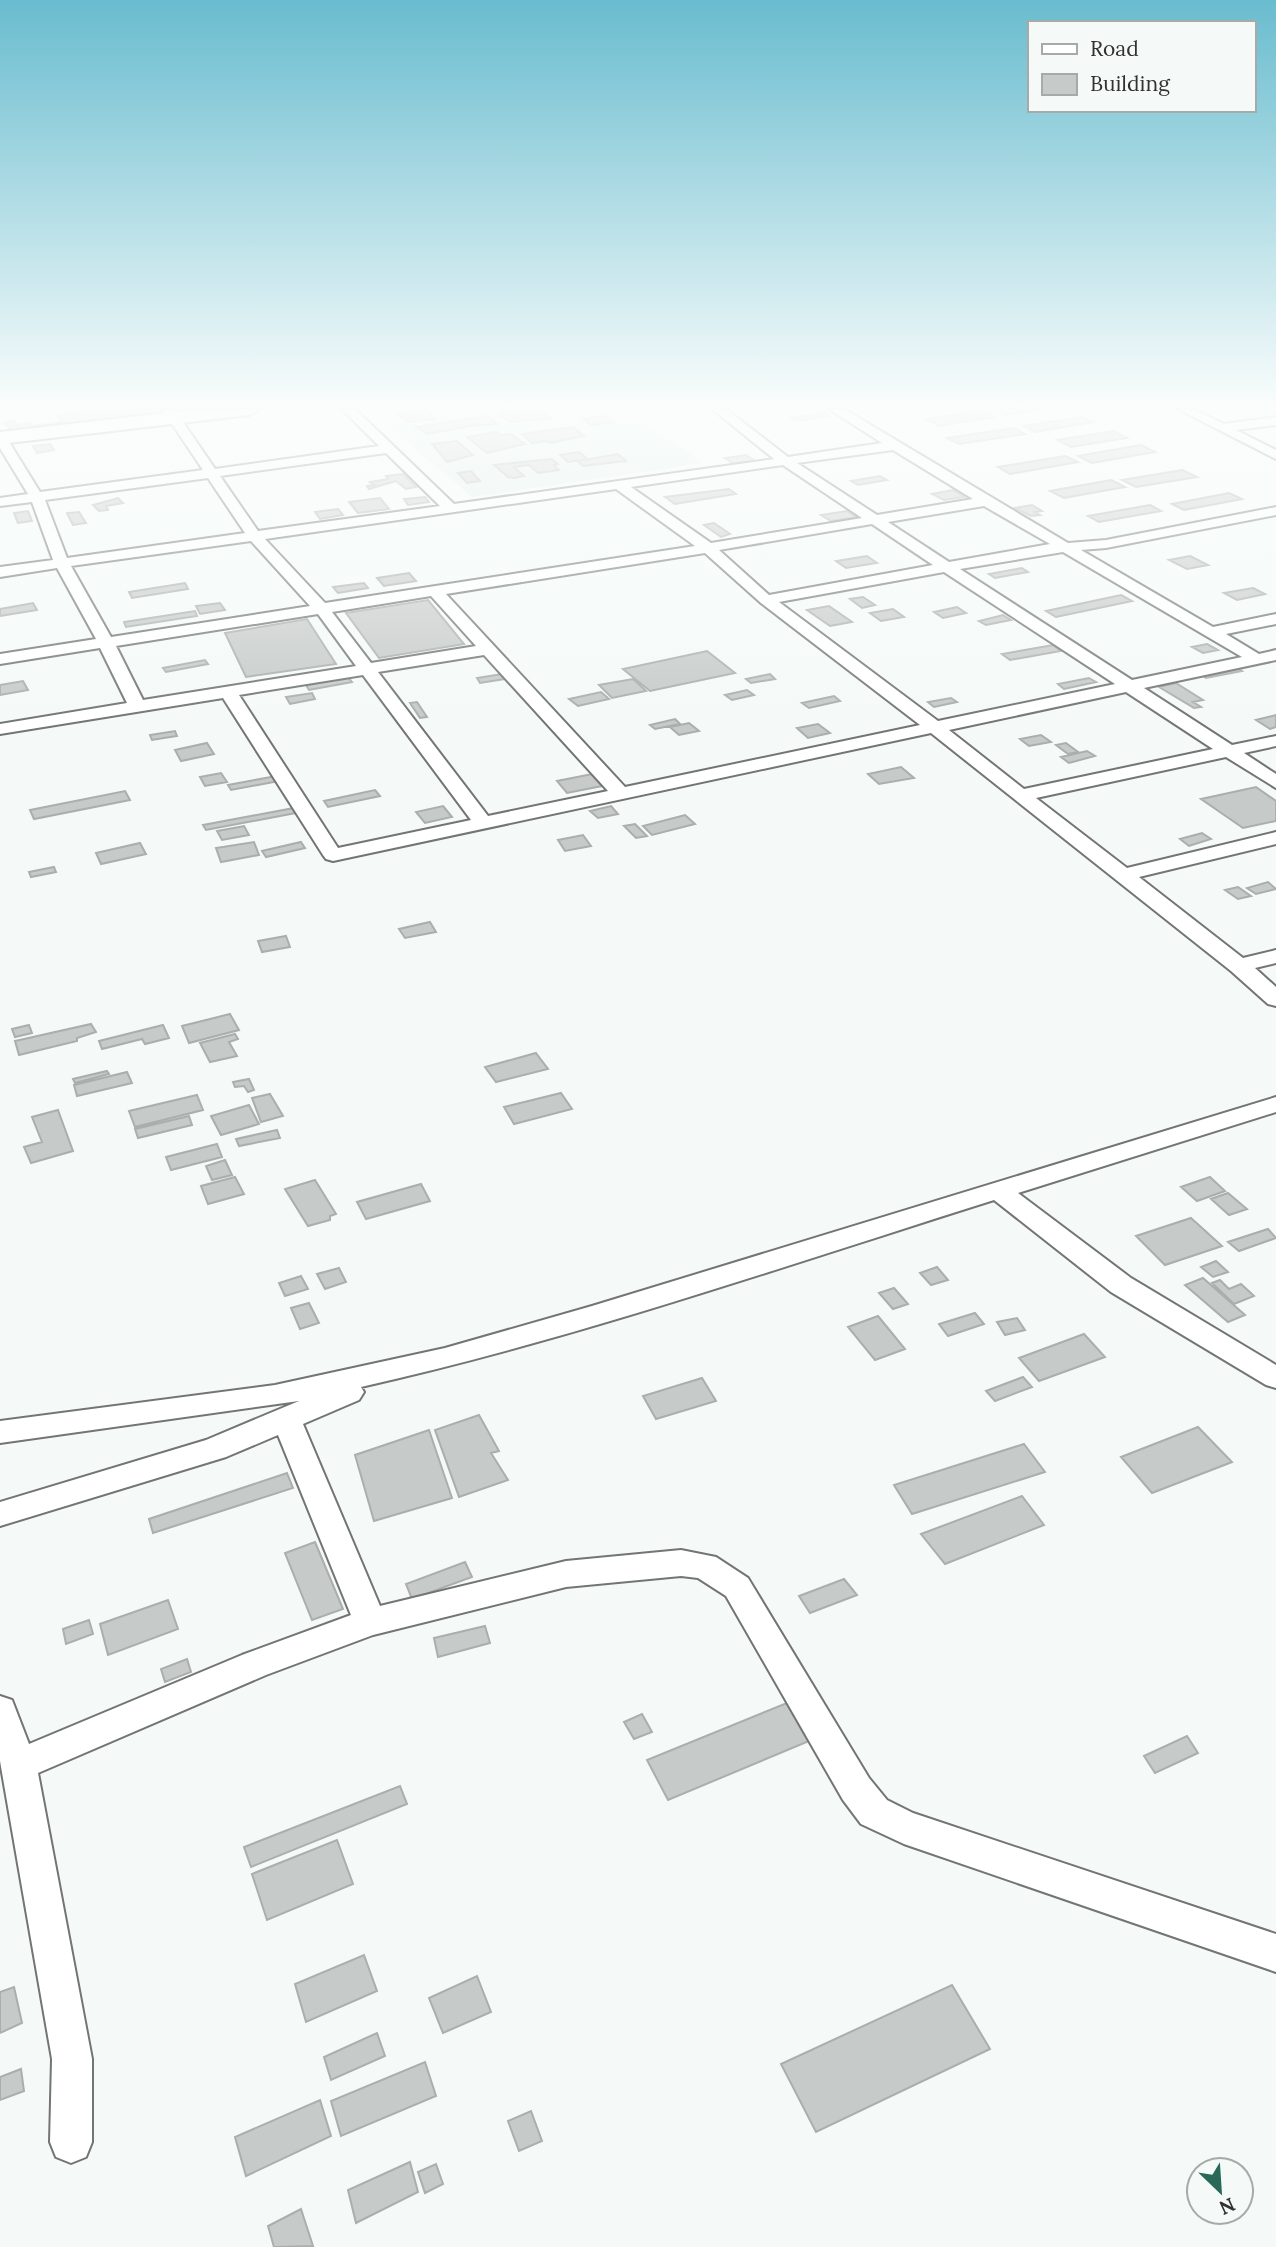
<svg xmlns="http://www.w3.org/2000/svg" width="1276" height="2247" font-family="Lora,serif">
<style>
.built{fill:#e3f0eb}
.building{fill:#c6cac9;stroke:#aaaeac;stroke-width:2}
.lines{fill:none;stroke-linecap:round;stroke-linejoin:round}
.minor-casing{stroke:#727574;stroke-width:4}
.primary-casing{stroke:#727574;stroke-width:4}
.minor{fill:#fff;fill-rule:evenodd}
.primary{fill:#fff;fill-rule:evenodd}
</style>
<rect width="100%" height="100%" fill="#f5faf8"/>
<!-- built -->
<path class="built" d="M368,409H705L711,413L644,422L703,463L472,497Z"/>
<!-- building -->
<path class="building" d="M86,409H157L165,415L64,426L57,415L88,412Z
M518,409H538L543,412H538L552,418L511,422L499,415Z
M994,409H1044L1005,415Z
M426,410L435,419L407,422L398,414Z
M981,411L994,417L939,426L927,419Z
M824,413L829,416L796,421L791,418Z
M488,416L497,424L471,426L428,434L416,427Z
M605,416L613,422L591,425L583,419Z
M1082,417L1093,422L1035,432L1024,426Z
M14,421L16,425L29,423L32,426L62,422L64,426L14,433L4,423Z
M573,427L584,436L550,443L547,441L532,443L522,434Z
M1014,428L1025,434L959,444L947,438Z
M1113,431L1127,438L1071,447L1057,440Z
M496,432L500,435L511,434L525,444L487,453L467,437Z
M457,441L473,455L447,462L432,444Z
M50,444L54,450L37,453L33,446Z
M1141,445L1155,452L1092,463L1078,456Z
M579,452L588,459L568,462L560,455Z
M618,454L626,461L583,466L577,461Z
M746,455L755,461L734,464L725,458Z
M1065,456L1078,462L1010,474L998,467Z
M552,459L558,464L554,465L559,470L538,473L529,465L514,467L524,476L514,478L508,477L494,465Z
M1182,470L1197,477L1136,487L1122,480Z
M471,471L480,481L467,483L458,473Z
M403,474L416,487L406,489L396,481L369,489L367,486L374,485L370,482L388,479L386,476Z
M880,476L887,480L858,485L851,481Z
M1111,480L1125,487L1064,498L1050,491Z
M729,489L736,494L675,504L665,497Z
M953,490L964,497L944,500L932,494Z
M1229,493L1242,499L1184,510L1172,504Z
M425,497L429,502L408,505L404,499Z
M118,498L123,503L106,506L108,510L99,511L93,505Z
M380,498L389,509L358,513L349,502Z
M1032,505L1042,511L1035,512L1040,515L1031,516L1015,508Z
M1150,505L1161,511L1099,522L1088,516Z
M338,509L343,515L320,519L315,512Z
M28,511L32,521L18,523L14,513Z
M847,511L856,517L831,521L821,515Z
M79,512L86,523L73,525L67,513Z
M714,523L730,534L721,537L704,525Z
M867,556L877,563L846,568L836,561Z
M1190,556L1208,565L1187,569L1169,560Z
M1022,568L1028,572L995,578L989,574Z
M409,573L416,581L384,586L377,578Z
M185,583L188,589L132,598L129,592Z
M364,583L368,588L338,593L333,587Z
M1253,588L1265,594L1237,600L1224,593Z
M1121,595L1132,601L1056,617L1046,611Z
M863,597L875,605L862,608L850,599Z
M428,600L464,644L379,658L346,613Z
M33,603L37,610L0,616V609Z
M220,603L225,610L200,614L196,606Z
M829,606L852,622L830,626L807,610Z
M957,607L966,613L943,618L934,612Z
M893,609L904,617L881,621L870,613Z
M195,611L197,616L126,627L124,622Z
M1003,615L1011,620L986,625L979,621Z
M307,619L336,664L246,677L225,633Z
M1207,644L1218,650L1203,653L1192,647Z
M1053,645L1061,651L1010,660L1002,654Z
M707,651L735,673L650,691L623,669Z
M205,660L208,664L166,672L163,668Z
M1234,666L1242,671L1206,678L1198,673Z
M502,674L505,679L480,683L477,678Z
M770,674L775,679L751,683L746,679Z
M348,677L352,682L309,690L306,685Z
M1089,678L1096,682L1064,689L1058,684Z
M633,679L646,691L612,698L599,685Z
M23,681L28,690L0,695V685Z
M1176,683L1203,700L1193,702L1201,707L1194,708L1159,687Z
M747,690L754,695L732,700L725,695Z
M601,692L609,699L578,706L569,699Z
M312,693L315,699L290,704L286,697Z
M834,696L840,701L809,708L802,703Z
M951,698L957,702L934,707L928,702Z
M417,702L427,717L420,718L410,703Z
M1276,715V727L1270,729L1256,720Z
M675,719L680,724L655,729L650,725Z
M689,723L699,731L679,735L670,727Z
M818,724L830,733L808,738L797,728Z
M175,731L177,736L152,740L150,735Z
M1041,735L1051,742L1029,746L1020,739Z
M207,743L214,754L181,761L175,750Z
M1066,743L1078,752L1068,754L1056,745Z
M1087,751L1095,756L1069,763L1061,757Z
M901,767L914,778L879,784L868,774Z
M221,773L227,782L205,786L200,777Z
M592,774L602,786L567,793L557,781Z
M276,776L279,781L231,790L228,785Z
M1256,787L1276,801V821L1243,828L1201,799Z
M375,790L380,796L328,807L324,801Z
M125,791L130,800L34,819L30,810Z
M443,806L452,817L425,823L416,812Z
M611,806L618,814L598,818L590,811Z
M294,808L296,813L206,830L203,825Z
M685,815L695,824L652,835L643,826Z
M635,824L647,836L636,838L624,826Z
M244,826L249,835L222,840L217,831Z
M1202,833L1211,839L1189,846L1180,839Z
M583,835L591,846L565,851L558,840Z
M254,842L259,855L221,862L216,848Z
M301,842L305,848L266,857L262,851Z
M140,843L146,854L101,864L96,853Z
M54,867L56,872L31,877L29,872Z
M1268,882L1276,889L1256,894L1247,888Z
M1238,887L1251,896L1238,899L1225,890Z
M430,922L436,932L405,938L399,929Z
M286,936L290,947L262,952L258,941Z
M230,1014L239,1030L189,1043L182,1026Z
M91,1024L96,1032L77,1038V1041L19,1055L15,1041Z
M29,1025L32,1033L15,1037L12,1029Z
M163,1025L169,1038L145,1044L142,1039L102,1049L99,1041Z
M235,1034L238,1039L229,1042L237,1056L210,1062L200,1043Z
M536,1053L548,1069L496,1082L485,1067Z
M107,1071L109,1074L75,1083L73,1079Z
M127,1072L132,1083L77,1096L74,1085Z
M249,1079L254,1090L248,1092L244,1086L235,1087L233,1082Z
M561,1093L572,1109L514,1124L504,1107Z
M270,1094L283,1116L261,1122L252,1098Z
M197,1095L203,1110L135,1127L129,1111Z
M249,1105L259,1124L221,1135L211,1116Z
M58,1110L73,1151L31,1163L24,1147L42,1142L32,1117Z
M189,1116L192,1125L138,1138L135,1129Z
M277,1130L280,1138L239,1146L236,1139Z
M217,1144L222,1157L171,1170L166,1157Z
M225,1160L232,1175L212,1180L206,1166Z
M235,1177L244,1194L208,1204L201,1186Z
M1210,1177L1225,1191L1197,1201L1181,1187Z
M315,1180L336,1214L330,1216V1220L308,1226L285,1189Z
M421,1184L430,1201L366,1219L357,1202Z
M1228,1193L1247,1209L1229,1215L1211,1199Z
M1191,1218L1222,1246L1165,1265L1136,1236Z
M1268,1229L1276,1238L1239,1251L1228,1242Z
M1216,1261L1228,1272L1213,1277L1201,1267Z
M937,1267L948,1280L931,1285L920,1273Z
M339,1268L346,1282L325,1289L317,1274Z
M301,1276L308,1289L285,1296L279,1283Z
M1203,1278L1245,1315L1228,1322L1185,1285Z
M1220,1280L1229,1289L1241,1284L1254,1296L1234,1304L1212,1283Z
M894,1288L908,1304L893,1309L879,1293Z
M309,1303L319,1323L300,1329L291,1308Z
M975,1313L984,1324L948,1336L939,1324Z
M878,1316L905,1349L875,1360L848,1327Z
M1017,1318L1025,1330L1005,1335L997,1322Z
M1084,1334L1105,1357L1039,1381L1019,1358Z
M1023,1377L1032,1387L995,1401L986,1391Z
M702,1378L716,1401L656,1419L643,1396Z
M479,1415L499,1451L491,1453L508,1480L459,1497L435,1430Z
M1198,1427L1232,1462L1152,1493L1121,1457Z
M429,1430L452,1498L374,1521L355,1455Z
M1024,1444L1045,1472L912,1514L894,1485Z
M287,1473L293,1488L153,1533L149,1519Z
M1022,1496L1044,1525L945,1564L921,1534Z
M315,1542L343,1609L312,1620L285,1553Z
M465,1562L472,1577L412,1599L406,1584Z
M844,1579L857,1595L810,1613L799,1596Z
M168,1600L178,1629L108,1655L100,1624Z
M89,1620L93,1634L66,1644L63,1629Z
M485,1626L490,1643L438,1657L434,1638Z
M187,1659L191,1672L165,1682L161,1669Z
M787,1703L809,1741L668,1800L647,1760Z
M642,1714L652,1732L634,1739L624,1722Z
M1187,1736L1198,1753L1155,1773L1144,1756Z
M400,1786L407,1804L251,1867L244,1847Z
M337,1840L353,1884L267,1920L252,1874Z
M364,1955L377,1991L306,2022L295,1984Z
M477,1976L491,2012L443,2033L429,1998Z
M952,1985L990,2049L816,2132L781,2064Z
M14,1987L22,2023L0,2033V1992Z
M377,2033L385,2056L331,2080L324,2057Z
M425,2062L436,2096L341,2136L331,2101Z
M21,2069L24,2091L0,2100V2077Z
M320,2100L331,2136L246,2176L235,2137Z
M531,2111L542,2141L519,2151L508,2121Z
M410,2162L418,2192L356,2223L348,2190Z
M436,2164L443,2184L425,2193L418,2172Z
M301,2209L313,2246L274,2247L268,2226Z"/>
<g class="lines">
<!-- minor casing -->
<g class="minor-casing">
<path id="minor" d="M162,409H174L215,469L379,446L342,409H355L454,504L774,459L712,409H726L788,457L882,443L829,409H844L1068,543L1106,540L1276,507V515L1106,548L1081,550L1213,627L1276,614V624L1226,634L1259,654L1276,650V660L1144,688L1232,745L1276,736V746L1244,753L1276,774V788L1226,757L1036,798L1127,868L1276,832V844L1139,877L1243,958L1276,950V963L1255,968L1276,987V1006L1268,1004L1231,971L931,733L333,861L326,859L323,855L223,698L0,734V724L127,703L100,648L0,664V654L96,639L57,568L0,577V567L53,560L32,502L0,506V498L28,494L0,448V433L6,437L40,492L203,470ZM893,450L973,499L877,515L797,463ZM386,453L440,506L258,531L220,476ZM783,465L862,518L711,543L631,487ZM208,478L245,533L67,558L45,500ZM616,489L695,546L325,603L265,539ZM984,506L1050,544L949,562L888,522ZM872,524L933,565L769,595L719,550ZM251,541L310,606L111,637L71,566ZM1063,552L1242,657L1132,680L960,569ZM705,553L761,603L920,725L625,787L446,594ZM944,572L1115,684L938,721L779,602ZM431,596L476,646L371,663L332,612ZM318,614L356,666L143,700L116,646ZM484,655L608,791L488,816L378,672ZM363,675L471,820L338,848L239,695ZM1126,692L1213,749L1024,789L949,730Z
M1178,409H1193L1224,424L1276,417V425L1236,430L1276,450V459Z
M1276,1097V1112L1018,1193L1131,1278L1276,1365V1388L1266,1385L1111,1292L994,1200C784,1266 575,1339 361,1387L364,1392L359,1400L303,1424L380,1606L566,1561L681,1550L716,1557L748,1578L869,1778L887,1800L913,1813L1276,1934V1972L904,1844L861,1824L843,1800L726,1596L698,1578L681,1576L566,1587L373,1635L266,1675L38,1773L92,2059V2142L86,2157L71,2163L56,2157L50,2142L52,2059L0,1761V1696L12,1700L29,1744L242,1655L351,1615L278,1435L226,1457L0,1526V1502L206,1440L299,1401L0,1443V1421L275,1385L445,1348L592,1306Z"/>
</g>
<!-- primary casing -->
<g class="primary-casing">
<path id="primary" d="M200,409H260L250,415L0,444V432Z"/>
</g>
<!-- minor -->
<use href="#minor" class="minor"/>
<!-- primary -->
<use href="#primary" class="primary"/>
</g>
<!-- sky -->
<linearGradient id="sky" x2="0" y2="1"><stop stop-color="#69bccf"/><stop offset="0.56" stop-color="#fafdfc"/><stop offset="1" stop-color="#fafdfc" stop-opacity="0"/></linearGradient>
<rect width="1276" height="724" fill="url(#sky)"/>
<!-- legend -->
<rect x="1028" y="21" width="228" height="91" fill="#f5faf8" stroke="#a6aaa8" stroke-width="2"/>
<rect x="1042" y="44" width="35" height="10" fill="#ffffff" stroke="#a6aaa8" stroke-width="2"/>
<text x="1090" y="56" font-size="21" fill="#303131">Road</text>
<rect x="1042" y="74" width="35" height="21" fill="#c6cac9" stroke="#a6aaa8" stroke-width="2"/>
<text x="1090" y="91" font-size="21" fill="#303131">Building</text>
<!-- north arrow -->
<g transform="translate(1220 2191) rotate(155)"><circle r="33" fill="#f5faf8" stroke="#a6aaa8" stroke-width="2"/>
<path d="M0-5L12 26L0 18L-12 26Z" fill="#286958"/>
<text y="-10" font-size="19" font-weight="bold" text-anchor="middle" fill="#303131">N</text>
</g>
</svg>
